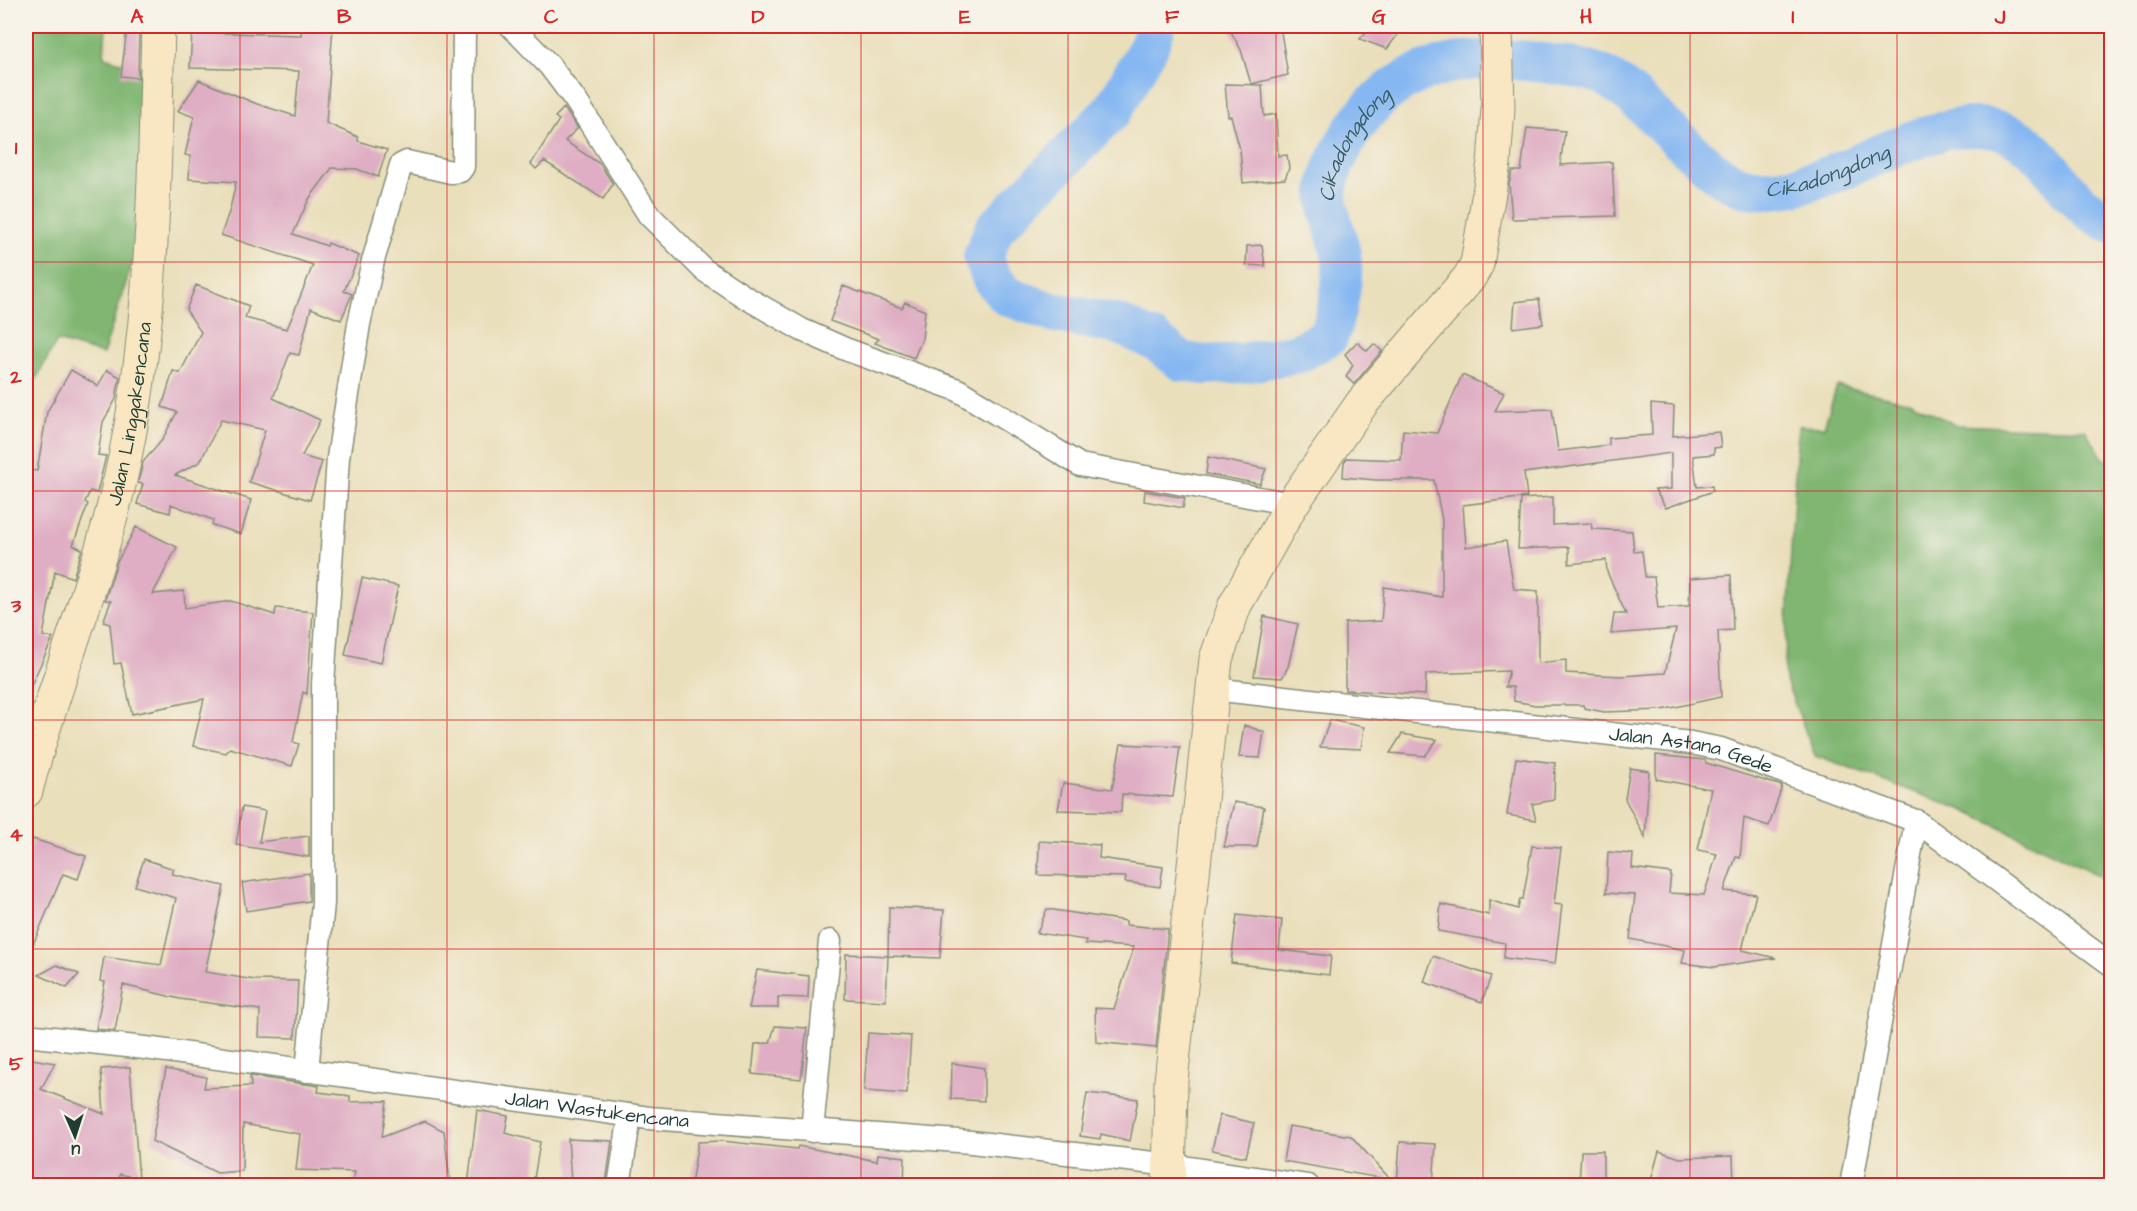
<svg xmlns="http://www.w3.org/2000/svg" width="2137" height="1211" font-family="'Architects Daughter',sans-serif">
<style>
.forest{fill:#80b672;stroke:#507a53;stroke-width:1.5}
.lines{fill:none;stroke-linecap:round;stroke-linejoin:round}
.river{stroke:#85b7f2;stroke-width:40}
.building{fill:#dfaec4}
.street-casing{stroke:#848e78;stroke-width:25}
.secondary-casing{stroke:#848e78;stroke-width:35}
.street{stroke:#fff;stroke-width:22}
.secondary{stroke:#f9e7c3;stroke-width:33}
.grid{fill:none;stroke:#d62828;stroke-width:1.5;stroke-opacity:0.55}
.labels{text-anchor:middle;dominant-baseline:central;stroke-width:6;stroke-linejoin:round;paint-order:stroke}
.street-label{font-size:20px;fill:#1f3d34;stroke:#f7f3e8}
.water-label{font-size:21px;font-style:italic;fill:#385c64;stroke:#f7f3e8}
.neatline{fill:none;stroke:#d62828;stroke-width:2}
.grid-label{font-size:20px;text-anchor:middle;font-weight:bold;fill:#d62828}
</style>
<rect width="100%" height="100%" fill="#f7f3e8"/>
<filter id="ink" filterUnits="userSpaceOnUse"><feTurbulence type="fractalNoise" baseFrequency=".0167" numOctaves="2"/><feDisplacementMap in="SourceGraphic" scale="12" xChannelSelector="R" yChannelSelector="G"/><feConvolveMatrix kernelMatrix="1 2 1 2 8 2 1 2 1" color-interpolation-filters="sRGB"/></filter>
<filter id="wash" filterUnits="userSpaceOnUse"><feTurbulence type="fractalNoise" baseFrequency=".008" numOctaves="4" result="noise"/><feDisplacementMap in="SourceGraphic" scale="24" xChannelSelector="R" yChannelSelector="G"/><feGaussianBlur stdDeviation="1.35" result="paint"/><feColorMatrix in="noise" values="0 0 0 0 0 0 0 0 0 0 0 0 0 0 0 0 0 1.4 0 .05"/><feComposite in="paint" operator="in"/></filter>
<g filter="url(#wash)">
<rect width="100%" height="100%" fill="#eadfbb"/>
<!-- forest -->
<path class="forest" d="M26,26H106L104,57L145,69L149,212L103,354L57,341L26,397Z
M1837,386L1911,402L1955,425L2085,430L2103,458L2111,463V881L1961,809L1815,756L1784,676L1798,426L1824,427Z"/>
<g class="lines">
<!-- river -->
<path class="river" id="s1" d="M1156,26L1149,46L1113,110L994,229L983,257L992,279L1007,296L1051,312L1120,325L1155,341L1181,361L1203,365L1243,363L1299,353L1329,336C1336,312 1346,280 1341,255C1335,219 1318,204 1334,166C1373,71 1450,49 1544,63C1564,66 1591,68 1608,78C1649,102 1709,182 1748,188C1834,202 1930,100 2010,134C2044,148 2060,188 2088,209C2095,215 2104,219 2112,224"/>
</g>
<g id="blocks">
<!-- building -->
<path class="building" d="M302,26H333L326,123L358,137V141L387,150L378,177L357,169L332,168L309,199L293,234L327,246L328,243L359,256L344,291L352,294L341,320L311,308L299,355L290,353L273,398L320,420L302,456L322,462L310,500L249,482L265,430L221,420L200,462L175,475L251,500L241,534L212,525L213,520L171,504L170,513L137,504L143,484L138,483L143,462L162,440L177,412L162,407L173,371L180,373L201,332L186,310L196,285L249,306L245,318L287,329L313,265L221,235L230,209L236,182L189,179L190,156L185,155L194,117L178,111L199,80L257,104L295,116L299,71L190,68L192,32L301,35Z
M1228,26H1280L1288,75L1251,84L1241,50Z
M1371,26H1404L1387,49L1360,39Z
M127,29L139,31L138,78L121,76Z
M1225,84L1262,85L1264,116L1276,114L1278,156L1287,155L1289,168L1285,179L1243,183L1240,150L1231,116H1228Z
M564,108L578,128L565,141L600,164L613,184L603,199L544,161L536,169L531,164L559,120L555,117Z
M1527,128L1565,131L1560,165L1612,162L1615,216L1512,219L1509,184L1512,171H1521Z
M1262,245L1265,266L1246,265L1247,246Z
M843,286L902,308L905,302L925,311L922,339L914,358L875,343L879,339L830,321Z
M1539,299L1543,324L1513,328L1515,302Z
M1357,342L1367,351L1374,344L1382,351L1354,384L1346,377L1353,365L1345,354Z
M71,370L98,386L107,370L120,377L118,387L116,399L103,422L98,455L106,456L97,493L90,491L85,502L88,504L73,545L82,549L73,578L55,571L43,636L53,638L26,696V470L37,471L47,412Z
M1462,375L1504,393L1495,411L1552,409L1558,451L1609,445V438L1652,435L1651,404L1674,406L1673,436L1719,432L1721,447L1714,448V454L1693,456L1697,487L1712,486L1713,491L1666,508L1655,490L1671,489V453L1524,473L1527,497L1463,505L1466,547L1506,541L1514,589L1538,591V663L1566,660V673L1621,676L1665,673L1676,629L1611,634L1614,614H1626L1607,572L1606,560L1569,564V547L1518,549L1521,499L1553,497V525L1591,523L1592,529L1632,531L1634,552L1642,551L1645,577H1654L1658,608L1689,606L1690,578L1731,575L1733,630L1718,631L1721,697L1662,710L1604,712L1584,708L1583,705H1535L1514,701L1513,687H1505L1509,671L1426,674L1425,695L1345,690V623L1381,621L1384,587L1442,597V520L1434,480H1376L1343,477L1344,462L1347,458L1401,460L1403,430L1437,433Z
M1208,457L1266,469L1260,484L1206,474Z
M1145,491L1185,498L1183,508L1144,501Z
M136,527L177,547L153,594L184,591L185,608L231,601L275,615L276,608L313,612L307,694L303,692L293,742L299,744L292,766L230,748L226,753L193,746L204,699L132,714L121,663L114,664L110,624L103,622L111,601L105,600L117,562Z
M362,578L398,586L381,663L345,655Z
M1264,616L1298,624L1288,667L1282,678L1254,676Z
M1330,720L1364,727L1361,749L1320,747Z
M1244,725L1264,732L1260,758L1239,757Z
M1402,734L1437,740L1425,756L1390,753Z
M1121,744L1180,747L1173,797L1122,794L1121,812L1058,810L1063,783L1112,789Z
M1656,755L1705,760L1706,763L1782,786L1769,826L1744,818L1740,858L1736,857L1724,891L1756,894L1742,950L1776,958L1714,967L1682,963L1685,950L1630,939L1635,895L1606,893L1608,852L1633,854L1632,868L1671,873L1669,893L1704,895L1717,854L1698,850L1711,789L1656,779Z
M1516,758L1555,763L1554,800L1532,804L1536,820L1507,815Z
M1630,768L1649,771L1645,838L1625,799Z
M1234,802L1264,807L1257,847H1224Z
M242,807L265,811L259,842L309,836V857L236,845Z
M33,839L86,856L78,879L63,874L26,961V862Z
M1039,841L1100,845L1099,858L1163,867L1160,887L1125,882L1126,877L1038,875Z
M1532,846L1561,848L1554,904L1562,905L1555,964L1504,958L1505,943L1438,931L1441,904L1489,915V900L1518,909L1520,899H1523Z
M144,859L174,869L172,874L224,886L205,972L255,980L298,981L295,1038L259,1037L260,1010L180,999L123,985L115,1031L96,1029L105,982L100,981L104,957L161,965L176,898L135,886Z
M309,873V901L246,911L242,883Z
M889,907L944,910L940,958L888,956Z
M1047,909L1126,921V925L1168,929L1156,1048L1096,1042L1095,1008L1114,1009L1134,947L1085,944L1086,940L1037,933Z
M1237,915L1282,920L1279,950L1331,956L1329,975L1231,963Z
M846,954L888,956L886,1001L845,999Z
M1433,956L1491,976L1482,1002L1424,982Z
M57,965L79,974L67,988L39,975Z
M757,970L809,976L808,998L778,997V1008H749Z
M775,1026L807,1028L801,1079L752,1074L755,1044L770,1043Z
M868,1033L911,1036L907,1094L864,1091Z
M26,1058L55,1063L41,1089L104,1114L101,1069L130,1067L139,1179L120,1174L118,1185H51L26,1181Z
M952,1063L984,1068V1101L951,1099Z
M166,1069L206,1077L204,1088L251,1086L250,1076L319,1086L318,1092L350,1096V1102L387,1101L382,1137L425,1121L444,1131L450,1182L352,1185L355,1172L296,1170L300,1134L243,1124L242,1171L217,1173L152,1141Z
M1087,1093L1138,1099L1130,1141L1101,1134L1100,1139L1080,1136Z
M477,1110L508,1116L505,1133L540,1142L533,1185H468Z
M1220,1115L1254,1123L1246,1157L1212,1150Z
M1289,1126L1351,1136L1391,1180L1283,1161Z
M568,1139L612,1141L606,1183L571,1182Z
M722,1141L797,1149L798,1146L877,1161L878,1154L905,1157L904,1185H691L698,1142Z
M1400,1142L1436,1144L1433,1185L1397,1183Z
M1581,1151H1603V1185H1579Z
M1659,1151L1680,1158L1733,1156L1734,1185H1668L1651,1180Z"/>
</g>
</g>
<g filter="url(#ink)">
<use href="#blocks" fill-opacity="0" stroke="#848e78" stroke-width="1.5"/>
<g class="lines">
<!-- street casing -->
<g class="street-casing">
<g id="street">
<path d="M511,26L549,65L576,101L649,215L704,270L745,297L802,330L845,349L958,390L1080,465L1292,504"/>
<path id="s2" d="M1213,689L1691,743L1721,749L1916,821L2112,965"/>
<path id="s3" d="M26,1035L145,1048L649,1118L971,1142L1171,1165L1308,1186"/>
<path d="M307,1071L323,903V684L338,458L359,324L373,261L401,165L407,162L451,172L460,171L463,167L464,26"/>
<path d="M812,1131L830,941"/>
<path d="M619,1186L630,1115"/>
<path d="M1851,1186L1916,821"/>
</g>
</g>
<!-- secondary casing -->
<g class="secondary-casing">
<g id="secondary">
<path id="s4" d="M26,791C50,696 88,604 113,509C154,352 154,186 158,26"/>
<path d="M1169,1186L1171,1081L1216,659L1235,605L1292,504L1362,403L1469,278L1477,264L1494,163L1498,109L1496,26"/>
</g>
</g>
<!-- street -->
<use href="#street" class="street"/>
<!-- secondary -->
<use href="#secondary" class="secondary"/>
</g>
</g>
<!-- grid -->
<path class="grid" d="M240,26V1186M447,26V1186M654,26V1186M861,26V1186M1068,26V1186M1276,26V1186M1483,26V1186M1690,26V1186M1897,26V1186M26,262H2112M26,491H2112M26,720H2112M26,949H2112"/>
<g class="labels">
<!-- street labels -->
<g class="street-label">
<text stroke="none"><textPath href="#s4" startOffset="392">Jalan Linggakencana</textPath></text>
<text stroke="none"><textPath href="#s2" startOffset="482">Jalan Astana Gede</textPath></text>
<text stroke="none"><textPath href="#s3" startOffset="576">Jalan Wastukencana</textPath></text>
</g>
<!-- water labels -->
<g class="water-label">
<text stroke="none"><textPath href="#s1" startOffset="884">Cikadongdong</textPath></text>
<text stroke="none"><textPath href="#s1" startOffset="1440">Cikadongdong</textPath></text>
</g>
</g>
<!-- margin -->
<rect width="2137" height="1211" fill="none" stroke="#f7f3e8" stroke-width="66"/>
<!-- north arrow -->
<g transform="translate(75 1136) rotate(177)" stroke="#f7f3e8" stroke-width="4.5" paint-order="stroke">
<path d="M0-4.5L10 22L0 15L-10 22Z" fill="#1f3d34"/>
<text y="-9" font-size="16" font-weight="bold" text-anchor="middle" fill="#1f3d34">U</text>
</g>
<rect x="33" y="33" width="2071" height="1145" class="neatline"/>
<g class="grid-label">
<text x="137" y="23">A</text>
<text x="344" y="23">B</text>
<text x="551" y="23">C</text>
<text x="758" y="23">D</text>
<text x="965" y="23">E</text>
<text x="1172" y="23">F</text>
<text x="1379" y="23">G</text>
<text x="1586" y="23">H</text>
<text x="1793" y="23">I</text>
<text x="2000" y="23">J</text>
<text x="16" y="154">1</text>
<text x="16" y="383">2</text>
<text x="16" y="612">3</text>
<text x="16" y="841">4</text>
<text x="16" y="1070">5</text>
</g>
</svg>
